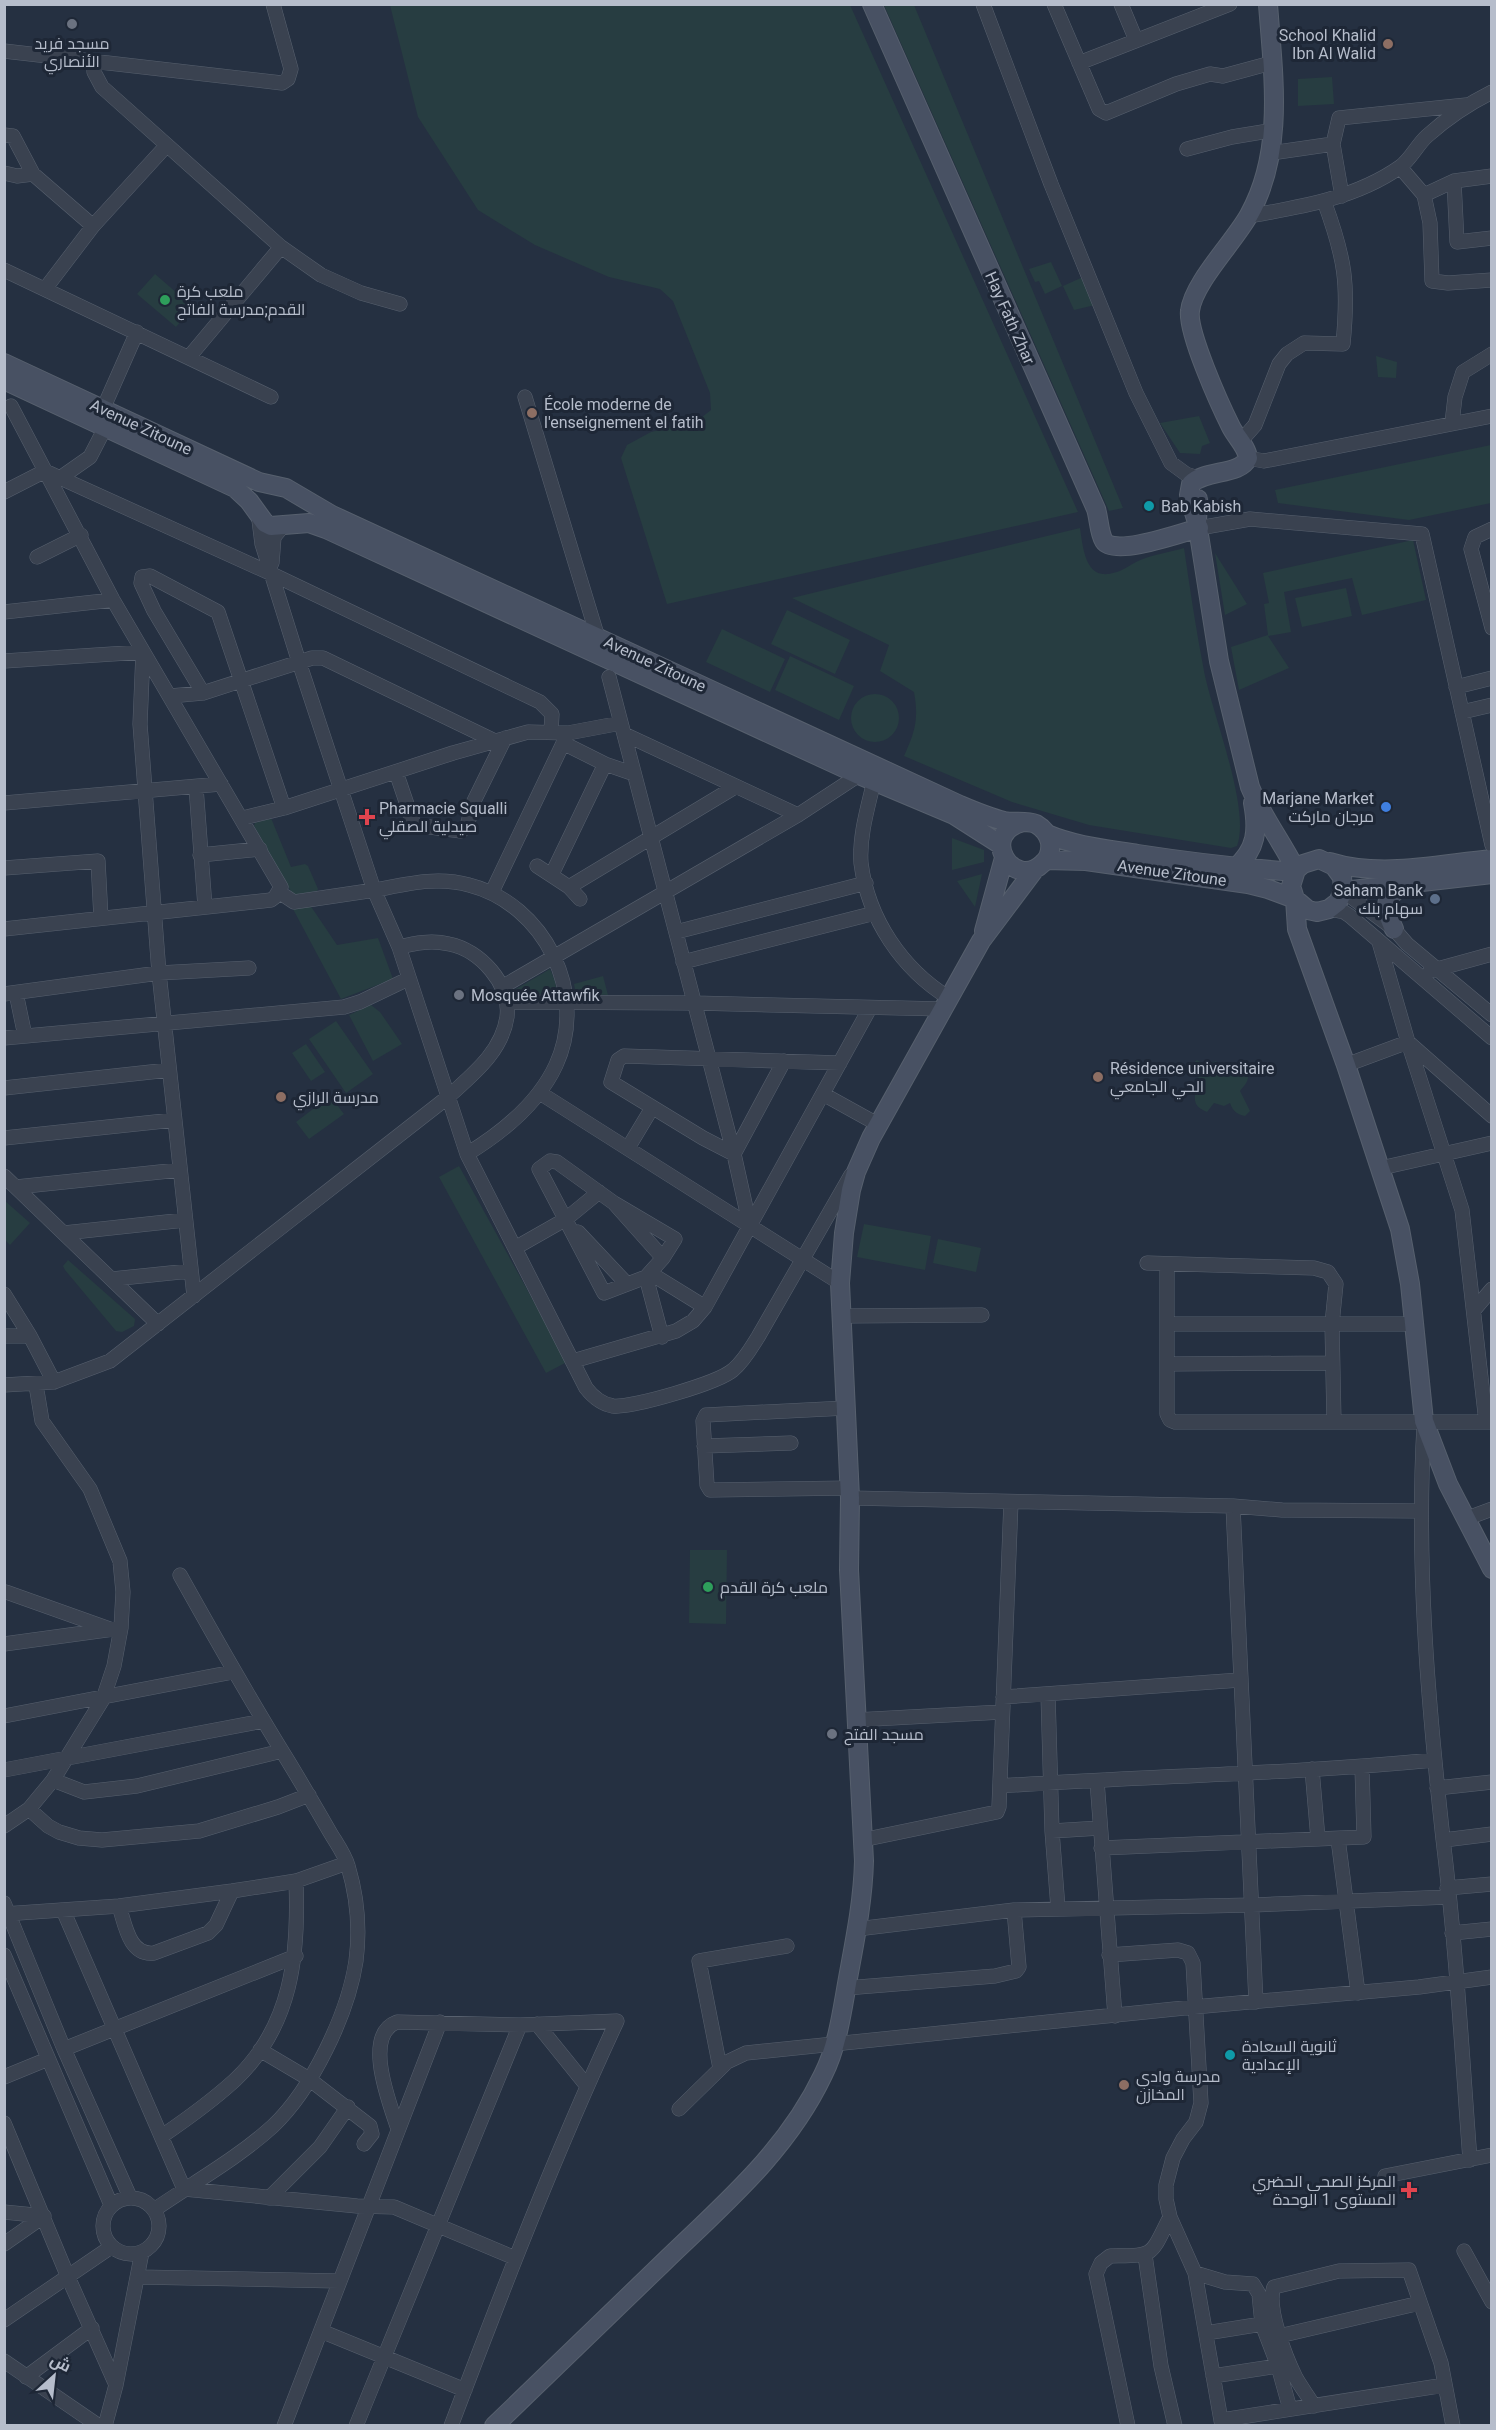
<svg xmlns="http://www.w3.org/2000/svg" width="1496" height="2430" font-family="Roboto,Cairo,sans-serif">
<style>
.green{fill:#273d41}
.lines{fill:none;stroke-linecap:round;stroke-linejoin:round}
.street-casing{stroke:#57606e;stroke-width:15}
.secondary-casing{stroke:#57606e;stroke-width:20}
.street{stroke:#3a4250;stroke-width:14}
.secondary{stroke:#485163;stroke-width:18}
.worship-dot{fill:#6b7280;stroke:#1e2736;stroke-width:2}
.education-dot{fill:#8d6e63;stroke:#1e2736;stroke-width:2}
.leisure-dot{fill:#2e9e5b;stroke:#1e2736;stroke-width:2}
.culture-dot{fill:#0f9aa8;stroke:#1e2736;stroke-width:2}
.shop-dot{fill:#3f7fe0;stroke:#1e2736;stroke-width:2}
.health-dot{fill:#e0444e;stroke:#1e2736;stroke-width:2}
.service-dot{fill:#5c6f8a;stroke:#1e2736;stroke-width:2}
.labels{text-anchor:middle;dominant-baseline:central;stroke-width:6;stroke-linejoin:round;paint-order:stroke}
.poi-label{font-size:16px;fill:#b6bdcb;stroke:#1e2736;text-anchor:start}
.street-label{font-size:16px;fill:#b6bdcb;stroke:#1e2736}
</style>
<rect width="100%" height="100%" fill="#253041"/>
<!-- green -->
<path class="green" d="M390,5H850L1078,512L667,604L621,458L627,445L651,432L697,421L711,410L710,393L673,301L660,289L609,277L535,245L478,210L418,117Z
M884,5H914L1123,508L1109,511Z
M1332,77L1334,104L1298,106V79Z
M1051,262L1062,286L1045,294L1039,281L1035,282L1029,269Z
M155,274L193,307L176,327L137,294Z
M1083,277L1095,305L1074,310L1063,286Z
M1376,356L1397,362L1396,378L1378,377Z
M1199,416L1210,443L1202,446L1200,454L1180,453L1160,423Z
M1491,445V503L1409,520L1278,503L1275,490Z
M1080,528C1083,547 1085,581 1113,573C1124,571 1133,562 1143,559C1156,554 1170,552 1184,548C1190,589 1196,630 1204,671C1212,713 1251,809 1237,846L1231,848L1089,825L1012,802L904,756C915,732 919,719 914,692L880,671L889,645L792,598Z
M1413,540L1426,600L1362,615L1352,578L1284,592L1291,632L1268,636L1289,668L1239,690L1231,647L1268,635L1264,604L1269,603L1263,573Z
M1215,553L1247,604L1225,615Z
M1346,588L1352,616L1302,627L1295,598Z
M787,610L850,640L835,674L771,644Z
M722,629L785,659L770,692L706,662Z
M790,656L854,686L839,720L775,690Z
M851 718a24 24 0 1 1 48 0a24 24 0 1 1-48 0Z
M271,818L291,867L305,864L308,866L318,889L317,891L293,895L254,826L255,823Z
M952,838L984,850V862L952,870Z
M982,874L975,907L957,881Z
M310,905L337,945L378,938L393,979L341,999L293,909Z
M550,969L555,981L557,995L518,994L516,989Z
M603,976L608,995L576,994L574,984Z
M371,1005L380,1012L402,1044L373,1061L349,1015Z
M336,1021L373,1074L346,1093L309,1039Z
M306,1044L325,1072L311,1081L292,1053Z
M1197,1060L1209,1068L1211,1063L1216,1061L1222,1068L1221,1071L1228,1075L1233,1073V1067L1240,1064L1247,1069C1250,1079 1247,1083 1240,1091L1250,1111L1245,1116C1236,1114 1233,1111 1230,1103L1224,1106L1214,1103L1207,1112C1198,1108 1194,1105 1195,1095L1200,1090L1196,1084V1079L1200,1076L1191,1069L1192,1064Z
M330,1096L344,1114L309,1139L296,1122Z
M459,1166L567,1362L546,1373L439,1177Z
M4,1200L30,1223L10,1245L5,1240Z
M864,1224L931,1236L925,1270L857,1257Z
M938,1239L981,1248L976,1272L933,1263Z
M68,1260L135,1319L134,1326L122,1332L116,1331L65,1270L63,1266Z
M690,1550H727L726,1624L689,1623Z"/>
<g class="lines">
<!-- street casing -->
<g class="street-casing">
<path id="street" d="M983,4L1051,184L1136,393L1171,463L1186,474L1198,478
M1054,4L1099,109L1106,113L1176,84L1210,74L1223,76L1271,63
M1121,4L1136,40
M4,51L282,83L288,79L291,69L273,4
M94,61V72L102,87L281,247L321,275L361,293L400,304
M1079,63L1230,4
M4,135L13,136L33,174L93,226
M1333,144L1339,118L1466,105
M1187,149L1232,137L1274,130
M1271,153L1333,144L1342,196
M1400,167L1424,195L1430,223L1432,281L1448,283L1492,280
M4,173L17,176L33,174
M1454,181L1457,242L1492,238
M1424,195L1454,181L1492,176
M1249,216C1301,207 1356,198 1400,167C1411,159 1417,145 1427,136C1447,118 1468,104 1492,92
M4,270L271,397
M45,289L93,226L167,145
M189,357L281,247
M525,397L598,638
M99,418L137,332
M1452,423L1455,397L1463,372L1492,354
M1240,442L1255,425L1279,364L1287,354L1304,343L1343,344C1349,284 1345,258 1324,201
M1248,458L1264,461L1492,416
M60,478L90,457L106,426
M4,492L45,471L272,574L540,702L552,714L551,732
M258,512L262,544L299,662L374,890L399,947L467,1154L586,1388C593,1397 601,1404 613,1406C632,1408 718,1383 733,1370C744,1361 751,1348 758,1337L851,1175
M1199,528L1250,519L1422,534L1492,845
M1492,529L1475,537L1471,549L1492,628
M37,557L81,535
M272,563L274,537L283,526
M4,612L113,600
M4,661L143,652L140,724L159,973L194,1296
M609,677L734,1154L750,1226
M1456,687L1492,678
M203,693L154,611L141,583L142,577L150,576L218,612L284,808
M170,696L203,693L312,658H323L495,741
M1462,712L1492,705
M624,734L798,815
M563,743L605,764L634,774
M396,772L414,825L461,831L467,826L474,801L505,738
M874,781C868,807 859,836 861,863C868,919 902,969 949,998
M196,787L205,907
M4,803L221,784
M243,818L284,808L453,753L528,732L568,733L621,723
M200,855L260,849
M537,866L569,887L580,899
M4,868L98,861L101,918
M552,874L605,764
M569,887L735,787
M1343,891L1394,929L1407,944L1492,1015
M279,892L294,902C321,898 348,894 375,890C407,884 437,876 469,885C544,904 589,993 556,1065C538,1104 503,1132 467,1154
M492,892L568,733
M1329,909L1344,912L1350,916L1492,1038
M4,929L271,900L275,897L281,887L113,600L11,406
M676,932L866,883
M1379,942L1408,1042L1462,1210L1486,1422
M683,962L875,913
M1430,971L1492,954
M502,987L798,815L859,775
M16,993L25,1036
M4,994L159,973L249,968
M507,1002L694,1003L943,1009
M4,1038L344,1007L360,1002L408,979
M784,1061L734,1154L703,1138L611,1082L618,1060L624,1056L840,1063
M1346,1065L1408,1042L1492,1116
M4,1088L169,1070
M540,1093L840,1283
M823,1094L879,1125
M4,1138L174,1120
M628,1148L652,1108
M1381,1168L1492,1143
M4,1176L158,1324
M16,1187L179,1170
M614,1203L675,1239L663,1258L646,1277L604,1293L539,1169L550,1161L557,1162L614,1203L663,1258
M578,1232L627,1284
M64,1233L185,1220
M515,1248L566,1219L599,1192
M1147,1263L1314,1268L1328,1272L1336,1284L1332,1324L1334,1422
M1167,1264V1324
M650,1273L705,1307
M646,1277L662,1337
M112,1279L190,1271
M4,1294L30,1336L54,1382
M1474,1310L1492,1289
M842,1316L982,1315
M1414,1324H1167V1414L1170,1420L1175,1422H1492
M4,1336H30
M573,1361L676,1331L693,1321L705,1307L870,1008
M1167,1364L1332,1363
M4,1385L54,1382L110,1361L448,1097C472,1075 502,1052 507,1017C511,984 480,950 449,944C431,940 416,943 399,947
M846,1408L706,1415L703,1421L707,1485L710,1490L850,1488
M1424,1426C1416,1564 1428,1702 1443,1839C1456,1945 1462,2053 1470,2160
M704,1446L791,1443
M850,1498L1233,1506L1282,1510L1421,1511
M1233,1506L1256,2002
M1465,1519L1492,1509
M6,1592L110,1629
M4,1644L121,1628
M1048,1695L1052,1831L1058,1908
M1003,1697L1240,1680
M4,1716L233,1672
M855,1720L1002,1712
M1312,1769L1318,1839
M4,1770L263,1721
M53,1780L84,1792L137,1786L282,1751
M1097,1781L1115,2016
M1000,1786C1145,1776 1290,1774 1434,1760
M1437,1788L1492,1782
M29,1809L48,1826L59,1832L79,1838L102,1840L199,1831L278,1807L309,1795
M4,1826L29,1809L53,1780L103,1699L114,1666L121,1628L123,1592L120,1561L90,1489L42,1421L36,1385
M1052,1831L1100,1828
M1338,1839L1358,1993
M862,1840L997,1812L999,1807L1011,1502
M1444,1840L1492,1834
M1101,1848L1364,1837L1362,1767
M1447,1888L1492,1884
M4,1903L64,2049L130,2197
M119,1906C125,1924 129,1956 154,1953L208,1933L216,1925L232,1891
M63,1910L184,2189L357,2206L394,2207L515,2258
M4,1914L119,1906L232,1891L296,1881L347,1863
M857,1929L1014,1910L1252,1905L1449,1897
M1452,1933L1492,1929
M4,1955L111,2205
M1109,1955L1178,1950L1188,1953L1193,1963L1201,2103L1196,2122L1183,2139L1173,2158L1166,2185V2199L1170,2217L1195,2273L1222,2426
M846,1988L995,1976L1016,1971L1019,1967L1014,1910
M537,2024L587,2086
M64,2049L296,1956
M260,2050L309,2079L370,2126L372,2134L364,2144
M720,2068L699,1961L787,1946
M4,2077L48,2059
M679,2109L727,2062L746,2053L1194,2007L1419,1987L1492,1977
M4,2123L68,2277L116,2385
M398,2129C390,2104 362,2035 397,2022L520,2025L617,2021C555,2154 503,2289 451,2426
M162,2136C187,2119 212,2101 235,2080C292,2026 299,1955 296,1881
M1385,2176L1492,2155
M103 2226a28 28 0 1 1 56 0a28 28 0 1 1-56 0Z
M269,2198L320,2147L348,2107
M154,2210C193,2183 238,2158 273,2126C312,2089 348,2014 356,1961C360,1930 357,1896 348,1866C345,1855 337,1844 331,1834C316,1808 301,1782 285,1756C248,1696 214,1636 180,1575
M4,2212L44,2216
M4,2244L44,2216
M1464,2251L1492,2302
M1145,2255L1161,2366L1175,2426
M1195,2273L1225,2282L1253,2284L1259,2294L1262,2324L1278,2366L1290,2409
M138,2277L339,2281
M4,2320L111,2247
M321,2331L465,2390
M1206,2333L1262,2324
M1279,2336L1420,2303
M4,2361L99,2426
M1213,2376L1278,2366
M26,2377L92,2328
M1314,2406C1308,2396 1301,2387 1296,2378C1286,2358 1266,2307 1274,2287L1339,2271L1409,2270L1441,2363L1453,2426
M1222,2420L1445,2385
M105,2426L116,2385L142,2252
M284,2426L440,2022
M356,2426L520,2025
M1128,2426L1096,2274L1101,2263L1110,2256C1156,2255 1149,2258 1170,2217"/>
</g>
<!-- secondary casing -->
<g class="secondary-casing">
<path id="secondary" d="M872,4L1096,509C1099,518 1099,533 1104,541C1114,557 1181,533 1199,528
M4,363L259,482L286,488L332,515L960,805C974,811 988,817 1004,821C1014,823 1026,820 1036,824C1043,828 1048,834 1050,842C1051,850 1049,858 1043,863C1014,892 977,834 1023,822
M4,380L235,488L249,501L265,523L271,526L309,523L326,529L859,775L954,815L1001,845
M1189,495L1191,484C1205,469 1240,476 1248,458C1247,447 1236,437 1231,427C1220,405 1187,332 1190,311C1193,283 1234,242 1249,215C1285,151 1273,74 1268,4
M1190,500L1197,522L1198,499
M1197,522L1219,661L1250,787C1262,816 1282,842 1296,870
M1047,834C1075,846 1107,849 1138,854C1190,862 1242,868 1295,872
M1046,860L1086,861L1248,884L1268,889L1295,899L1308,910L1317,912L1329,909L1338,902L1343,891L1342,877L1334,866L1319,859L1303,864L1296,870L1291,886L1295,899L1297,929L1346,1065L1400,1229L1410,1284L1424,1421L1448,1484L1492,1569
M1330,862C1381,878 1439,864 1492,859
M1235,868C1257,849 1258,830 1253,803
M1343,891L1492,874
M1394,929C1383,905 1384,899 1404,884
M984,931L1004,858
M494,2426C551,2371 608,2316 665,2261C724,2204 787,2151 823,2075C838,2045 842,2011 848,1978C855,1940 863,1901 864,1861L849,1570L850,1498L840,1283L844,1233L851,1190L856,1172L871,1138L981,941L1035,869"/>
</g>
<!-- street -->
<use href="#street" class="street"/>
<!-- secondary -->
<use href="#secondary" class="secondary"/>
</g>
<!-- markers -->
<g class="worship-dot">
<circle cx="72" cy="24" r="6"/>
<circle cx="459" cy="995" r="6"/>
<circle cx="832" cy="1734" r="6"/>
</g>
<g class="education-dot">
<circle cx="1388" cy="44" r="6"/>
<circle cx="532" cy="413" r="6"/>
<circle cx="1098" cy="1077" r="6"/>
<circle cx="281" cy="1097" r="6"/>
<circle cx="1124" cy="2085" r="6"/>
</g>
<g class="leisure-dot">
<circle cx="165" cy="300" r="6"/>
<circle cx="708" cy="1587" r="6"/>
</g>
<g class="culture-dot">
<circle cx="1149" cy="506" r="6"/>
<circle cx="1230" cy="2055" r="6"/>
</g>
<circle class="shop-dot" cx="1386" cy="807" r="6"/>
<g class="health-dot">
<path d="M364 808h6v6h6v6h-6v6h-6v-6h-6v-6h6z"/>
<path d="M1406 2181h6v6h6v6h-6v6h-6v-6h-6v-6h6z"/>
</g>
<circle class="service-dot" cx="1435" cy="899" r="6"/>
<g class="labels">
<!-- poi labels -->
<g class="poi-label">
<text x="1376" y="35" text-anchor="end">School Khalid<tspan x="1376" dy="18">Ibn Al Walid</tspan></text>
<text x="72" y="43" text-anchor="middle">مسجد فريد<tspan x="72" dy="18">الأنصاري</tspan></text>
<text x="177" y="291">ملعب كرة<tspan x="177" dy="18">القدم;مدرسة الفاتح</tspan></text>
<text x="544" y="404">École moderne de<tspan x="544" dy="18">l'enseignement el fatih</tspan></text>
<text x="1161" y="506">Bab Kabish</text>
<text x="1374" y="798" text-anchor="end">Marjane Market<tspan x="1374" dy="18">مرجان ماركت</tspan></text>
<text x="379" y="808">Pharmacie Squalli<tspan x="379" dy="18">صيدلية الصقلي</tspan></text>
<text x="1423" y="890" text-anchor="end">Saham Bank<tspan x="1423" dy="18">سهام بنك</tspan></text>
<text x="471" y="995">Mosquée Attawfik</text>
<text x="1110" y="1068">Résidence universitaire<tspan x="1110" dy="18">الحي الجامعي</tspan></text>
<text x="293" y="1097">مدرسة الرازي</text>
<text x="720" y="1587">ملعب كرة القدم</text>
<text x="844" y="1734">مسجد الفتح</text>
<text x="1242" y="2046">ثانوية السعادة<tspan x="1242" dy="18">الإعدادية</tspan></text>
<text x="1136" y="2076">مدرسة وادي<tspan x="1136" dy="18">المخازن</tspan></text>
<text x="1396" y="2181" text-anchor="end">المركز الصحي الحضري<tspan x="1396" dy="18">المستوى 1 الوحدة</tspan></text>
</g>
<!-- street labels -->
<g class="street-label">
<text transform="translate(1010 318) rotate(66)">Hay Fath Zhar</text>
<text transform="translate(141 427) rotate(25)">Avenue Zitoune</text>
<text transform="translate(655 664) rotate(25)">Avenue Zitoune</text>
<text transform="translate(1172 873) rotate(8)">Avenue Zitoune</text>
</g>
</g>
<!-- border -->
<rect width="1496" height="2430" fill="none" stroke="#b6bdcb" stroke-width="12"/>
<!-- north arrow -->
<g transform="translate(54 2376) rotate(27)" stroke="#1e2736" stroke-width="4.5" paint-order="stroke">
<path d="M0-4.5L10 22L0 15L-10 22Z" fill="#b6bdcb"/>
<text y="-9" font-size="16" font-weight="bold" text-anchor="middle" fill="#b6bdcb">ش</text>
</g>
</svg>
